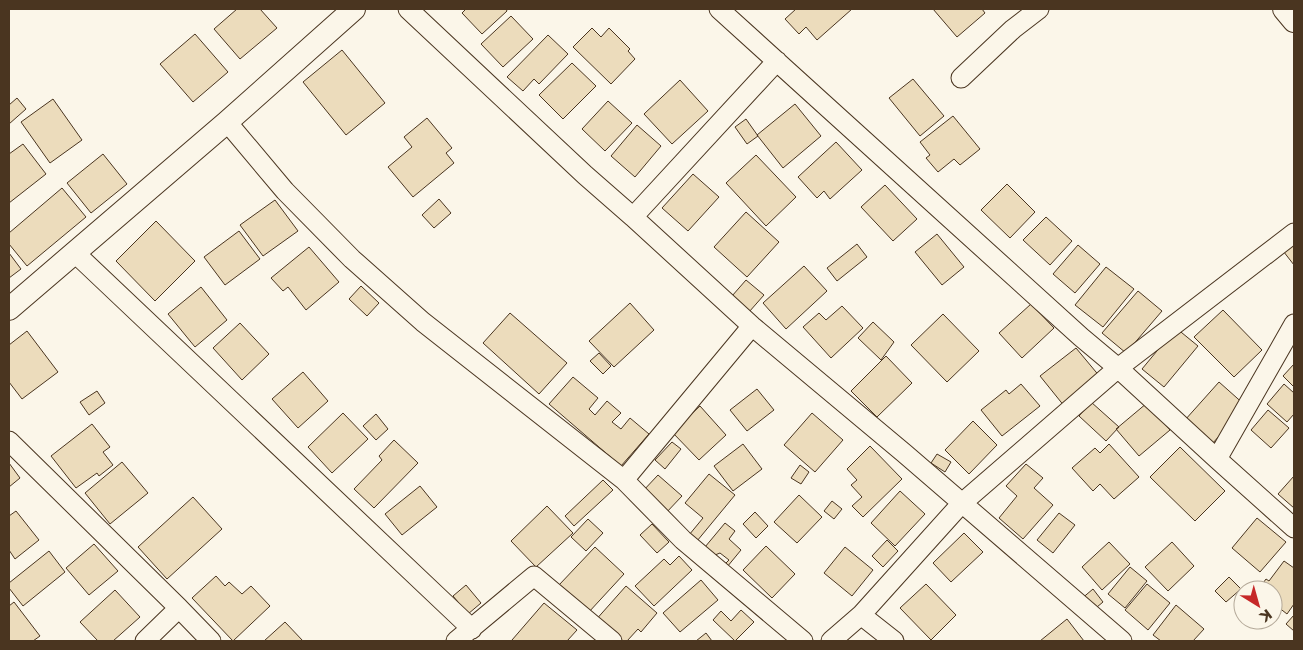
<svg xmlns="http://www.w3.org/2000/svg" width="1303" height="650" font-family="'DejaVu Sans',sans-serif">
<style>
.building{fill:#ecdcbc;stroke:#4a3520}
.lines{fill:none;stroke-linecap:round;stroke-linejoin:round}
.minor-casing{stroke:#4a3520;stroke-width:21}
.tertiary-casing{stroke:#4a3520;stroke-width:24}
.minor{stroke:#fbf6e9;stroke-width:19}
.tertiary{stroke:#fbf6e9;stroke-width:22}
</style>
<rect width="100%" height="100%" fill="#fbf6e9"/>
<!-- building -->
<path class="building" d="M237,9H260L277,28L240,59L214,29Z
M466,9H506L507,11L482,34L462,13Z
M796,9H852L817,40L806,27L799,34L785,19Z
M933,9H982L985,13L957,37Z
M511,16L533,39L503,67L481,44Z
M592,28L601,37L609,28L630,49L628,51L635,59L611,84L573,47Z
M195,34L228,72L193,102L160,64Z
M548,35L568,54L539,84L534,79L523,91L507,77Z
M342,50L385,103L346,135L303,82Z
M572,63L596,86L563,119L539,95Z
M913,79L944,116L920,136L889,98Z
M680,80L708,111L672,144L644,114Z
M17,98L26,109L9,124V105Z
M53,99L82,140L50,163L21,122Z
M608,101L632,123L605,151L582,129Z
M795,104L821,136L783,168L757,135Z
M953,116L980,149L960,165L954,159L938,172L926,158L930,155L920,142Z
M427,118L452,148L446,153L454,163L413,197L388,167L412,147L404,137Z
M746,119L758,136L747,144L735,127Z
M637,125L661,146L635,177L611,156Z
M836,142L862,170L830,199L824,191L817,198L798,177Z
M23,144L46,174L9,203V154Z
M103,154L127,184L91,213L67,183Z
M756,155L796,197L766,226L726,183Z
M693,174L719,197L688,231L662,208Z
M1007,184L1035,212L1010,238L981,210Z
M885,185L917,219L893,241L861,207Z
M62,188L86,217L27,266L9,244V233Z
M439,199L451,213L434,228L422,215Z
M275,200L298,231L263,256L240,225Z
M746,212L779,242L747,277L714,247Z
M1046,217L1072,241L1050,265L1023,240Z
M156,221L195,261L155,301L116,261Z
M239,231L260,259L225,285L204,257Z
M937,234L964,267L942,285L915,252Z
M1294,235V265L1280,247Z
M857,244L867,257L837,281L827,268Z
M1078,245L1100,264L1075,293L1053,274Z
M309,247L339,282L306,310L288,287L283,291L271,278Z
M9,253L21,269L9,278Z
M804,266L827,291L786,329L763,303Z
M1106,267L1134,289L1103,327L1075,305Z
M746,280L764,295L749,312L732,296Z
M361,286L379,303L367,316L349,299Z
M201,287L227,320L195,347L168,314Z
M1138,291L1162,311L1126,353L1102,333Z
M630,303L654,330L614,367L589,341Z
M1031,304L1054,328L1022,358L999,333Z
M842,306L863,328L831,358L803,327L819,313L826,320Z
M1223,310L1262,350L1234,377L1194,337Z
M510,313L567,363L539,394L483,343Z
M943,314L979,351L947,382L911,345Z
M873,322L894,342L881,360L858,338Z
M240,323L269,354L242,380L213,348Z
M1176,328L1198,346L1164,387L1142,369Z
M27,331L58,372L22,399L9,382V345Z
M1076,348L1101,378L1065,407L1040,376Z
M599,353L611,366L603,374L590,361Z
M886,356L912,383L877,417L851,391Z
M1294,364V387L1283,376Z
M303,372L328,401L298,428L272,399Z
M573,377L598,398L589,409L595,415L607,401L621,413L612,422L621,429L630,418L649,434L621,466L549,404Z
M1219,382L1246,406L1212,444L1185,420Z
M1021,384L1040,406L1002,436L981,410L1006,390L1009,394Z
M1284,384L1294,393V414L1287,422L1267,404Z
M757,389L774,410L747,431L730,410Z
M97,391L105,403L89,415L80,402Z
M1091,402L1119,427L1106,441L1079,416Z
M1147,403L1170,430L1139,456L1116,429Z
M700,406L726,435L699,460L672,432Z
M1268,410L1289,428L1271,448L1251,430Z
M343,413L368,439L332,473L308,447Z
M812,413L843,440L815,472L784,445Z
M376,414L388,429L376,440L363,426Z
M973,421L997,445L969,474L945,450Z
M92,424L110,447L103,452L113,465L99,476L97,473L76,488L51,456Z
M394,440L418,463L374,508L354,489L382,460L379,456Z
M672,442L681,449L665,469L655,460Z
M743,444L762,469L733,491L714,466Z
M1109,444L1139,477L1114,499L1100,484L1093,491L1072,468L1095,448L1100,453Z
M870,446L902,479L863,517L852,506L862,497L851,485L857,480L847,469Z
M1180,447L1225,491L1195,521L1150,477Z
M937,454L951,462L945,472L931,463Z
M122,462L148,493L110,524L85,493Z
M9,463L20,478L9,487Z
M1026,464L1043,478L1034,488L1053,505L1023,539L999,518L1017,496L1006,486Z
M800,465L809,472L801,484L791,478Z
M709,474L735,495L697,541L689,535L703,518L685,503Z
M658,475L682,496L665,514L642,492Z
M1294,476V508L1278,494Z
M603,480L613,490L574,526L565,516Z
M420,486L437,507L402,535L385,514Z
M900,491L925,514L895,546L871,523Z
M799,495L822,517L797,543L774,522Z
M193,497L222,529L167,579L138,547Z
M832,501L842,509L834,519L824,511Z
M547,506L573,533L536,567L511,541Z
M16,511L39,540L15,559L9,550V516Z
M755,512L768,526L756,538L743,524Z
M1059,513L1075,525L1053,553L1037,540Z
M1257,518L1286,542L1260,572L1232,548Z
M588,519L603,533L586,551L571,537Z
M725,523L735,531L729,539L741,550L727,567L725,564L729,560L720,553L715,555L705,547Z
M652,524L669,542L657,553L640,535Z
M964,533L983,552L951,582L933,563Z
M887,540L898,551L883,567L872,556Z
M1109,542L1130,564L1102,590L1082,567Z
M1172,542L1194,566L1168,591L1145,567Z
M94,544L118,571L89,595L66,568Z
M766,546L795,574L772,598L743,570Z
M595,547L624,574L588,613L559,585Z
M845,547L873,570L852,596L824,573Z
M49,551L65,572L23,606L9,588V583Z
M679,556L692,570L654,606L635,586L664,559L670,565Z
M1284,561L1294,568V604L1287,614L1273,603V590H1258L1266,579L1269,581Z
M1130,567L1147,581L1125,608L1108,594Z
M216,576L225,586L229,582L242,594L251,586L270,606L233,641L192,598Z
M1229,577L1241,589L1226,602L1215,591Z
M701,580L718,600L680,632L663,613Z
M926,584L956,615L931,640L900,608Z
M1147,584L1170,603L1148,630L1125,610Z
M466,585L481,603L468,614L453,596Z
M626,586L657,613L641,632L638,629L627,641H616L594,622Z
M1093,589L1103,602L1091,612L1080,600Z
M115,590L140,617L113,641H98L80,622Z
M14,602L40,636L33,641H9V606Z
M544,603L577,630L567,641H514L512,640Z
M1176,605L1204,629L1193,641H1161L1153,635Z
M741,610L754,622L735,641L713,620L721,611L731,621Z
M1294,615V631L1286,624Z
M1067,619L1084,641H1040Z
M285,622L303,641H264Z
M706,633L712,641H696Z"/>
<g class="lines">
<!-- minor casing -->
<g class="minor-casing">
<path id="minor" d="M408,9L585,175L633,217L752,326L904,453L1122,641
M719,9L1081,337L1118,368L1217,459L1294,528
M961,78L1013,29L1039,9
M227,122L285,191L352,259L423,322L624,480L683,540L803,641
M633,217L777,61
M74,252L472,629
M9,441L179,608L211,641
M1217,459L1294,324
M624,480L752,326
M861,615L894,641
M145,641L179,608
M456,641L534,576L612,641
M831,641L861,615L961,504L1118,368L1294,233"/>
</g>
<!-- tertiary casing -->
<g class="tertiary-casing">
<path id="tertiary" d="M1284,9L1294,21
M9,309L227,122L354,9"/>
</g>
<!-- minor -->
<use href="#minor" class="minor"/>
<!-- tertiary -->
<use href="#tertiary" class="tertiary"/>
</g>
<!-- border -->
<rect width="1303" height="650" fill="none" stroke="#4a3520" stroke-width="20"/>
<!-- north arrow -->
<g transform="translate(1258 605) rotate(143)"><circle r="24" fill="#fbf6e9" stroke="#b4a999"/>
<path d="M0-4L9 19L0 12L-9 19Z" fill="#c62828"/>
<text y="-8" font-size="14" font-weight="bold" text-anchor="middle" fill="#4a3520">K</text>
</g>
</svg>
